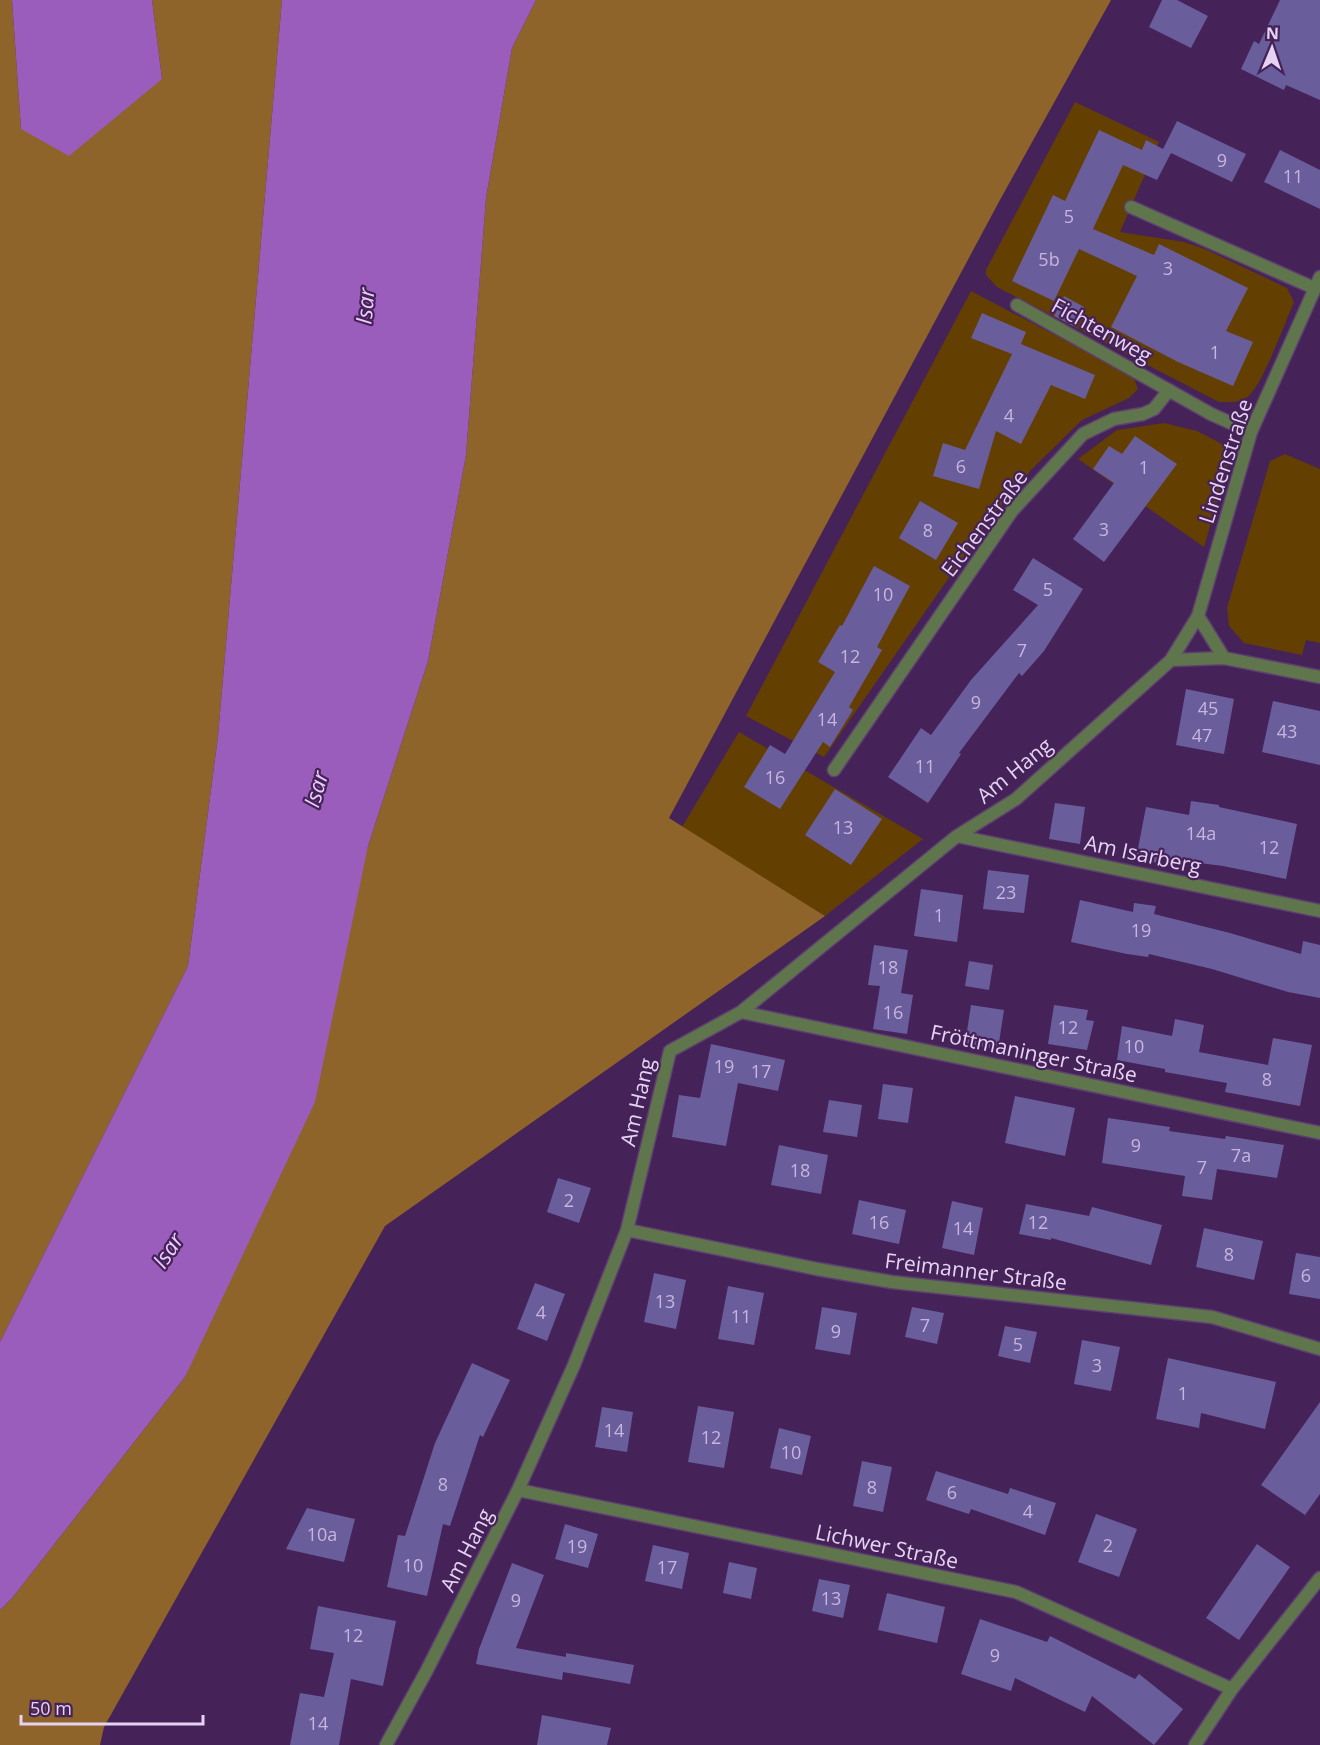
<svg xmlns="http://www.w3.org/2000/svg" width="1320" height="1745" font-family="'Open Sans',sans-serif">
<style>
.green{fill:#643f02}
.forest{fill:#8e642a}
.water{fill:#9a5dbc}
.building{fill:#6a5d9c}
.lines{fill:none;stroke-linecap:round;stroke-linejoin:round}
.minor-casing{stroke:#5f3f71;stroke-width:15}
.minor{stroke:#5f764c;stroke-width:12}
.labels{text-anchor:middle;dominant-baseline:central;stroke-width:4.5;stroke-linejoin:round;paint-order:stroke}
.number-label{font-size:18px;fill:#c7b5dd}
.street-label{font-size:21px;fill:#e6d2f3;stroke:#452358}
.water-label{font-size:22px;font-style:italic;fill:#eacdfd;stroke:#452358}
</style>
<rect width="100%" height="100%" fill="#452358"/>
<!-- green -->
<path class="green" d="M1075,102L1159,142L1120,232L1184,242L1205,249L1287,288L1294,302C1285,322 1262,388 1246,398C1237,403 1229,402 1219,402L997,287L986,275V270Z
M971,291L1133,376L1138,389L1129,398L1082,420L1031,470L989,520L824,757L746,716Z
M1164,423L1197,431L1224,445L1229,460L1204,547L1078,459L1117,430Z
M1285,454L1320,469V643L1306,640L1302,655L1244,643L1229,626L1227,608L1270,461Z
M739,732L923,839L825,916L682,827Z"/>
<!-- forest -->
<path class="forest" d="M0,0H12L21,129L162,79L152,0H282L218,736L188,966L0,1342Z
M536,0H1111L1001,198L669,818L825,916L385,1226L104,1727L100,1745H0V1610L13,1597L185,1377L368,846L428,661L466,455L486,198L512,48Z"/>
<!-- water -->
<path class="water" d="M12,0H152L162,79L69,156L21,129Z
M282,0H536L512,48L486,198L466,455L428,661L368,846L315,1102L185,1377L13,1597L0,1610V1342L188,966L218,736Z"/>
<!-- building -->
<path class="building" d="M1162,0H1177L1208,16L1191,48L1149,27Z
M1280,0H1320V100L1286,85L1284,90L1241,69L1254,41L1259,44Z
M1177,121L1246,154L1232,182L1171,153L1157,180L1123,165L1093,229L1154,255L1159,244L1248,288L1226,331L1253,342L1233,386L1178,362L1111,327L1137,276L1079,249L1054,301L1012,281L1053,195L1065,201L1099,130L1142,150L1146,140L1163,149Z
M1280,150L1320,170V209L1264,182Z
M1064,296L1084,307L1075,327L1054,316Z
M982,313L1026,332L1021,344L1095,375L1085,399L1051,385L1021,444L996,431L979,489L933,476L943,443L965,450L1012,354L971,338Z
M1135,436L1177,464L1104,562L1073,539L1114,483L1093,469L1109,446L1122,454Z
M920,501L958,523L936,560L899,538Z
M1033,558L1083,589L1044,651L1022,676L1019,673L959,753L961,754L928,803L888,777L921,728L931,735L971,680L1038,605L1013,590Z
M874,566L910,586L877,647L882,650L849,707L853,710L830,747L823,742L780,809L744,787L770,745L785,754L835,672L818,662L840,625L842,626Z
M1186,689L1234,699L1224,754L1176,745Z
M1273,701L1320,711V765L1262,752Z
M835,789L882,819L851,865L805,835Z
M1191,801L1219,805V807L1297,824L1286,879L1223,866L1160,858L1159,863L1136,859L1146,807L1189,815Z
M1055,803L1085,807L1080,844L1049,839Z
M988,870L1029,875L1024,913L983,909Z
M921,889L963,895L957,942L914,936Z
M1080,900L1133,912L1134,903L1156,906L1154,914L1230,933L1301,954L1303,941L1320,945V998L1288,992L1212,969L1149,954L1148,957L1127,954L1071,942Z
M874,945L908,950L901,993L913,995L907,1034L873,1029L880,986L868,985Z
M969,961L993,965L989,990L965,986Z
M971,1005L1004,1010L998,1049L965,1044Z
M1054,1005L1088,1010L1086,1020L1094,1021L1087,1050L1048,1044Z
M1175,1019L1204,1025L1199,1052L1268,1065L1273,1038L1312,1045L1300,1106L1225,1092L1227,1083L1165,1072V1069L1117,1060L1122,1026L1172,1036Z
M711,1044L785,1060L778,1091L738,1083L726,1146L672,1137L679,1095L700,1098Z
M883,1084L913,1088L908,1123L878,1119Z
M1015,1096L1075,1108L1065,1156L1005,1143Z
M829,1100L862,1105L857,1137L823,1132Z
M1108,1118L1170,1127L1169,1131L1225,1139L1226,1136L1284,1145L1277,1178L1217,1169L1212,1200L1182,1196L1185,1176L1102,1163Z
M779,1145L828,1155L821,1194L771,1185Z
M558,1178L591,1188L579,1223L547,1212Z
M859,1200L906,1210L899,1244L852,1234Z
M952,1201L983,1208L974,1255L942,1248Z
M1026,1204L1089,1216L1092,1207L1162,1225L1151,1265L1051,1238V1240L1019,1234Z
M1204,1228L1263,1241L1254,1280L1196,1267Z
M1296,1253L1320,1257V1299L1289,1294Z
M654,1273L686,1280L676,1329L644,1322Z
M535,1283L565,1294L547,1341L517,1329Z
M728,1286L764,1293L754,1345L718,1339Z
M822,1307L857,1313L850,1355L815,1349Z
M912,1307L944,1313L937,1344L905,1337Z
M1005,1326L1037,1332L1030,1363L998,1356Z
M1082,1340L1120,1347L1111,1391L1074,1384Z
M1168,1358L1276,1382L1265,1429L1201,1413L1199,1428L1156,1419Z
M472,1363L510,1380L483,1437L480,1435L450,1526L443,1524L427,1596L387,1587L398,1535L405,1536L435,1443Z
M1320,1402V1494L1305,1515L1261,1485Z
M698,1406L734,1412L724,1468L688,1462Z
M602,1407L633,1412L627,1452L595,1447Z
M779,1428L811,1436L802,1475L770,1468Z
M862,1461L892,1467L883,1512L853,1506Z
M936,1471L1008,1494L1010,1488L1056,1503L1045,1535L971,1509L969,1514L926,1500Z
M307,1508L355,1519L344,1562L286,1549Z
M1096,1514L1137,1529L1119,1577L1078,1562Z
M565,1524L598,1534L588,1568L555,1559Z
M1257,1544L1290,1567L1239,1640L1206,1618Z
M653,1545L689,1553L682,1589L645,1581Z
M729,1562L757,1568L751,1599L723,1593Z
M512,1563L544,1575L516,1648L566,1657V1653L634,1665L630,1684L563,1672L562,1680L476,1664L479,1649Z
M819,1579L850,1585L843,1618L812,1611Z
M887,1593L945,1607L937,1643L878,1630Z
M318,1606L396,1621L383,1686L351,1679L339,1745H290L300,1693L324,1697L334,1653L310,1649Z
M980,1619L1047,1642L1050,1636L1135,1679L1139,1674L1183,1709L1154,1745L1092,1696L1085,1712L1015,1678L1011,1691L961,1674Z
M542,1715L611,1728L607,1745H537Z"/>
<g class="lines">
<!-- minor casing -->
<g class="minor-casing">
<path id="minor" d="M1131,207L1314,288
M1017,305L1211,414L1251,432
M1198,616L1224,658L1320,677
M1171,660L1224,658
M834,770L1012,511L1083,434L1114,419L1143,414L1154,409L1169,390
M957,836L1320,911
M741,1012L1320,1133
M627,1230L817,1269L892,1282L1212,1317L1320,1349
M518,1490L1016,1592L1232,1689
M386,1745L427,1670L518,1490L574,1365L627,1230L670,1051L741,1012L957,836L1016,799L1171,660L1198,616L1251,432L1320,277
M1195,1745L1232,1689L1320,1578"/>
</g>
<!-- minor -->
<use href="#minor" class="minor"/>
</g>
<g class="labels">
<!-- number labels -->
<g class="number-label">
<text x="1222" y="160">9</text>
<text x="1293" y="176">11</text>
<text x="1069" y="216">5</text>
<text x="1049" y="259">5b</text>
<text x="1168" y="268">3</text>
<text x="1215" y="352">1</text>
<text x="1009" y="415">4</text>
<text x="961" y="466">6</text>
<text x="1144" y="467">1</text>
<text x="1104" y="529">3</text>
<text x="928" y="530">8</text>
<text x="1048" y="589">5</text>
<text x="883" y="594">10</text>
<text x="1022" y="650">7</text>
<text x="850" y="656">12</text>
<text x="976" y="702">9</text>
<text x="1208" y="708">45</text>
<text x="827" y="719">14</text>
<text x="1287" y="731">43</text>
<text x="1202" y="735">47</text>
<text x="925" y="766">11</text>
<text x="775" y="777">16</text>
<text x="843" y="827">13</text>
<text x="1201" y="833">14a</text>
<text x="1269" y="847">12</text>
<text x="1006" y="892">23</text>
<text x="939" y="915">1</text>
<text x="1141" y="930">19</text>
<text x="888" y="967">18</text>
<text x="893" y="1012">16</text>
<text x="1068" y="1027">12</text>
<text x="1134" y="1046">10</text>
<text x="724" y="1066">19</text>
<text x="761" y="1071">17</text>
<text x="1267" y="1079">8</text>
<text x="1136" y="1145">9</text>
<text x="1241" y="1155">7a</text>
<text x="1202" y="1167">7</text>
<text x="800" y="1170">18</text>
<text x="569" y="1200">2</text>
<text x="879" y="1222">16</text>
<text x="1038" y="1222">12</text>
<text x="963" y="1228">14</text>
<text x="1229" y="1254">8</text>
<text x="1306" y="1275">6</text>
<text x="665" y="1301">13</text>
<text x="541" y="1312">4</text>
<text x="741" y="1316">11</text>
<text x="925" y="1325">7</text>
<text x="836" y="1331">9</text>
<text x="1018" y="1344">5</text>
<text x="1097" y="1365">3</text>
<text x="1183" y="1393">1</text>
<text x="614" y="1430">14</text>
<text x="711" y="1437">12</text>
<text x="791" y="1452">10</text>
<text x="443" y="1484">8</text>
<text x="872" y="1487">8</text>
<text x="952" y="1492">6</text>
<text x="1028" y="1511">4</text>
<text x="322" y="1534">10a</text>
<text x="1108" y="1545">2</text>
<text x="577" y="1546">19</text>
<text x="413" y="1565">10</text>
<text x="667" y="1567">17</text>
<text x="831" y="1598">13</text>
<text x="516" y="1600">9</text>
<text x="353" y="1635">12</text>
<text x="995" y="1655">9</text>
<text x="318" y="1723">14</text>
</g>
<!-- street labels -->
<g class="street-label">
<text transform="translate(1102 330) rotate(29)">Fichtenweg</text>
<text transform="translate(1225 461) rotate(-72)">Lindenstraße</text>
<text transform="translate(984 523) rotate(-53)">Eichenstraße</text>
<text transform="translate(1014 770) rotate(-39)">Am Hang</text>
<text transform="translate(1143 854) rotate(12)">Am Isarberg</text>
<text transform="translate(1034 1053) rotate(12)">Fröttmaninger Straße</text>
<text transform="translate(637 1102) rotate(-77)">Am Hang</text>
<text transform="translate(976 1271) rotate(7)">Freimanner Straße</text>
<text transform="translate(887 1546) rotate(12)">Lichwer Straße</text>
<text transform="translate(466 1550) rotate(-63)">Am Hang</text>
</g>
<!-- water labels -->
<g class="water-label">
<text transform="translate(364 306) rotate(-85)">Isar</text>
<text transform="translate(315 789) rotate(-74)">Isar</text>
<text transform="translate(167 1250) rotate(-57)">Isar</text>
</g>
</g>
<!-- north arrow -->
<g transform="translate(1272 48) rotate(2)" stroke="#452358" stroke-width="4.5" paint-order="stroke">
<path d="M0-4.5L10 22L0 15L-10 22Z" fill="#e6d2f3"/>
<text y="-9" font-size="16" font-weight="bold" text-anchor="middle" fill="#e6d2f3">N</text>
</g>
<!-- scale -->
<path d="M21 1715v9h182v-9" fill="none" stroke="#e6d2f3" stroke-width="3"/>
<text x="30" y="1715" font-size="18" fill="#e6d2f3" stroke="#452358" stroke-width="4.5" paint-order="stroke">50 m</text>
</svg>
